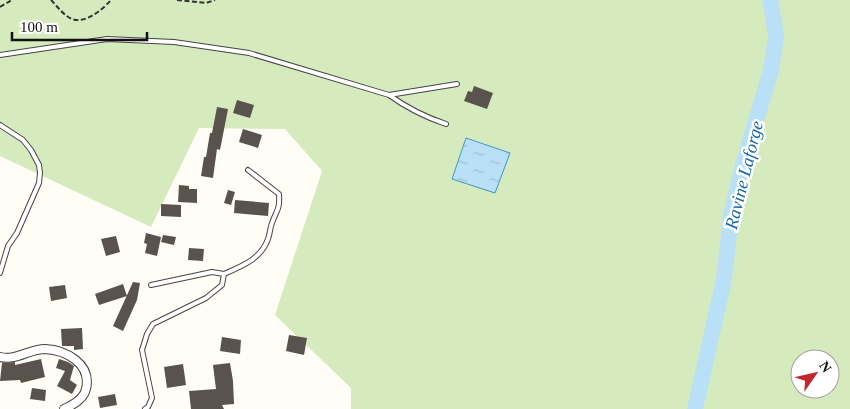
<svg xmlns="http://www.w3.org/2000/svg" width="850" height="409" font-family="Georgia,serif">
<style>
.grass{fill:#d5ebbd;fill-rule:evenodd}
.water{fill:url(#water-ripples);stroke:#3f96cf}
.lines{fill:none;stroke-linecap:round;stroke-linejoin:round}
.river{stroke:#b9e0f7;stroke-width:16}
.building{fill:#5a524d}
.service-casing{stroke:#444;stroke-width:6}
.minor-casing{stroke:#444;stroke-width:10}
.path{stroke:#333;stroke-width:2;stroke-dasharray:5 2.5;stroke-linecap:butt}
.service{stroke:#fff;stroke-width:4}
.minor{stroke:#fff;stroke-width:8}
.labels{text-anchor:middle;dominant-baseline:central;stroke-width:5;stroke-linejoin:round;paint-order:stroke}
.water-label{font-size:18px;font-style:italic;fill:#1768a6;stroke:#fff}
</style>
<defs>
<pattern id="water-ripples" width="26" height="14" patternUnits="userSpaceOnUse" patternTransform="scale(1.25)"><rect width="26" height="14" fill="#b9e0f7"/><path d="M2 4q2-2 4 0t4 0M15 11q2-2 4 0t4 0" fill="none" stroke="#9ebfd3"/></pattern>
</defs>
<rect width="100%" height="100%" fill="#fffdf5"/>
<!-- grass -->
<path class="grass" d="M0,0H850V409H351V388L275,315L322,171L285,129L199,128L151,227L0,156ZM800,359H830V389H800Z"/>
<!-- water -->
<path class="water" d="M466,138L510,153L495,193L452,179Z"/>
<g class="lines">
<!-- river -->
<path class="river" d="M695,409L724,279L731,215L743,165L771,70L776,37L774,22L770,0"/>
</g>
<!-- building -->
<path class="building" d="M474,86L493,93L487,109L464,101L468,91L472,92Z
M237,100L254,105L250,118L233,113Z
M217,107L228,109L220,150L217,149L213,178L201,176L204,157H206L210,133H212Z
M243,129L262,135L258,148L239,142Z
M179,185L189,186V189H197V203L178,202Z
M228,190L235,192L231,205L224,203Z
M235,200L269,203L268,216L234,213Z
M161,204L181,205V217L161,216Z
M146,233L161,237L157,256L145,253L147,244L144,243Z
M163,235L176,237L174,245L161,242Z
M116,236L120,252L106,256L101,239Z
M189,248L204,249L203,261L188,260Z
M133,282L140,283L137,300L123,331L113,326Z
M123,284L127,296L99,305L95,294Z
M65,285L67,298L51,301L49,287Z
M82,328L83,349L74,350V346H62L61,329Z
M289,335L307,338L304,355L286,351Z
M222,337L241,340L240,354L220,351Z
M41,359L45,377L21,383L20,380L0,381L2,363L15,362V365Z
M59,359L68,362L74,366L70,380L77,385L72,394L57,386L65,371L56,368Z
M230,363L233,381L234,404L222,405L224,409H191L189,391L216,389L213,365Z
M183,364L186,385L167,388L164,367Z
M32,388L46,390L45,401L30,399Z
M115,394L117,405L100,408L98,397Z"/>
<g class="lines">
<!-- service casing -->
<g class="service-casing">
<path id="service" d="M0,55L107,39L174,42L249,53L389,95C407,108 425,117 446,124
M389,95L457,84
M0,125L23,140L31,150L39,165L40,173L39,183L17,233L8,246L0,273
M224,274C242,266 261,259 268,239C270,234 270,228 272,223C277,209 280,210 279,194L248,170
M145,409L148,407L152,398L142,350L147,334L153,324L206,298L222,285L224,274L212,272L151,285"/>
</g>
<!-- minor casing -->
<g class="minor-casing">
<path id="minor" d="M0,357C16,361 29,349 45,349C66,350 92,364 86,389C84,399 73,405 64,409"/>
</g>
<!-- path -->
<path class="path" d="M51,0C57,6 64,16 72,19C86,24 103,9 111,0
M177,0L206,3L215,0
M0,7L12,0"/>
<!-- service -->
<use href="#service" class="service"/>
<!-- minor -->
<use href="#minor" class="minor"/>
</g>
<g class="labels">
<!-- water labels -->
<g class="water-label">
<text transform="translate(744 175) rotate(-76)">Ravine Laforge</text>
</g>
</g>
<!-- north arrow -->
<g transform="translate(815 374) rotate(56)"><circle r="24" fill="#ffffff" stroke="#a0a0a0"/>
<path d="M0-4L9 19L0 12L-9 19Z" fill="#c4262e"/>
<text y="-8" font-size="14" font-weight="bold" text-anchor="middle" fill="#111111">N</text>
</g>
<!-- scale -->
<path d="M12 32v8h135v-8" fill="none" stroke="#111111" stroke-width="2.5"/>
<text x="20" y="32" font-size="15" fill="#111111" stroke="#ffffff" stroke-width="4" paint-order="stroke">100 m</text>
</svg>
